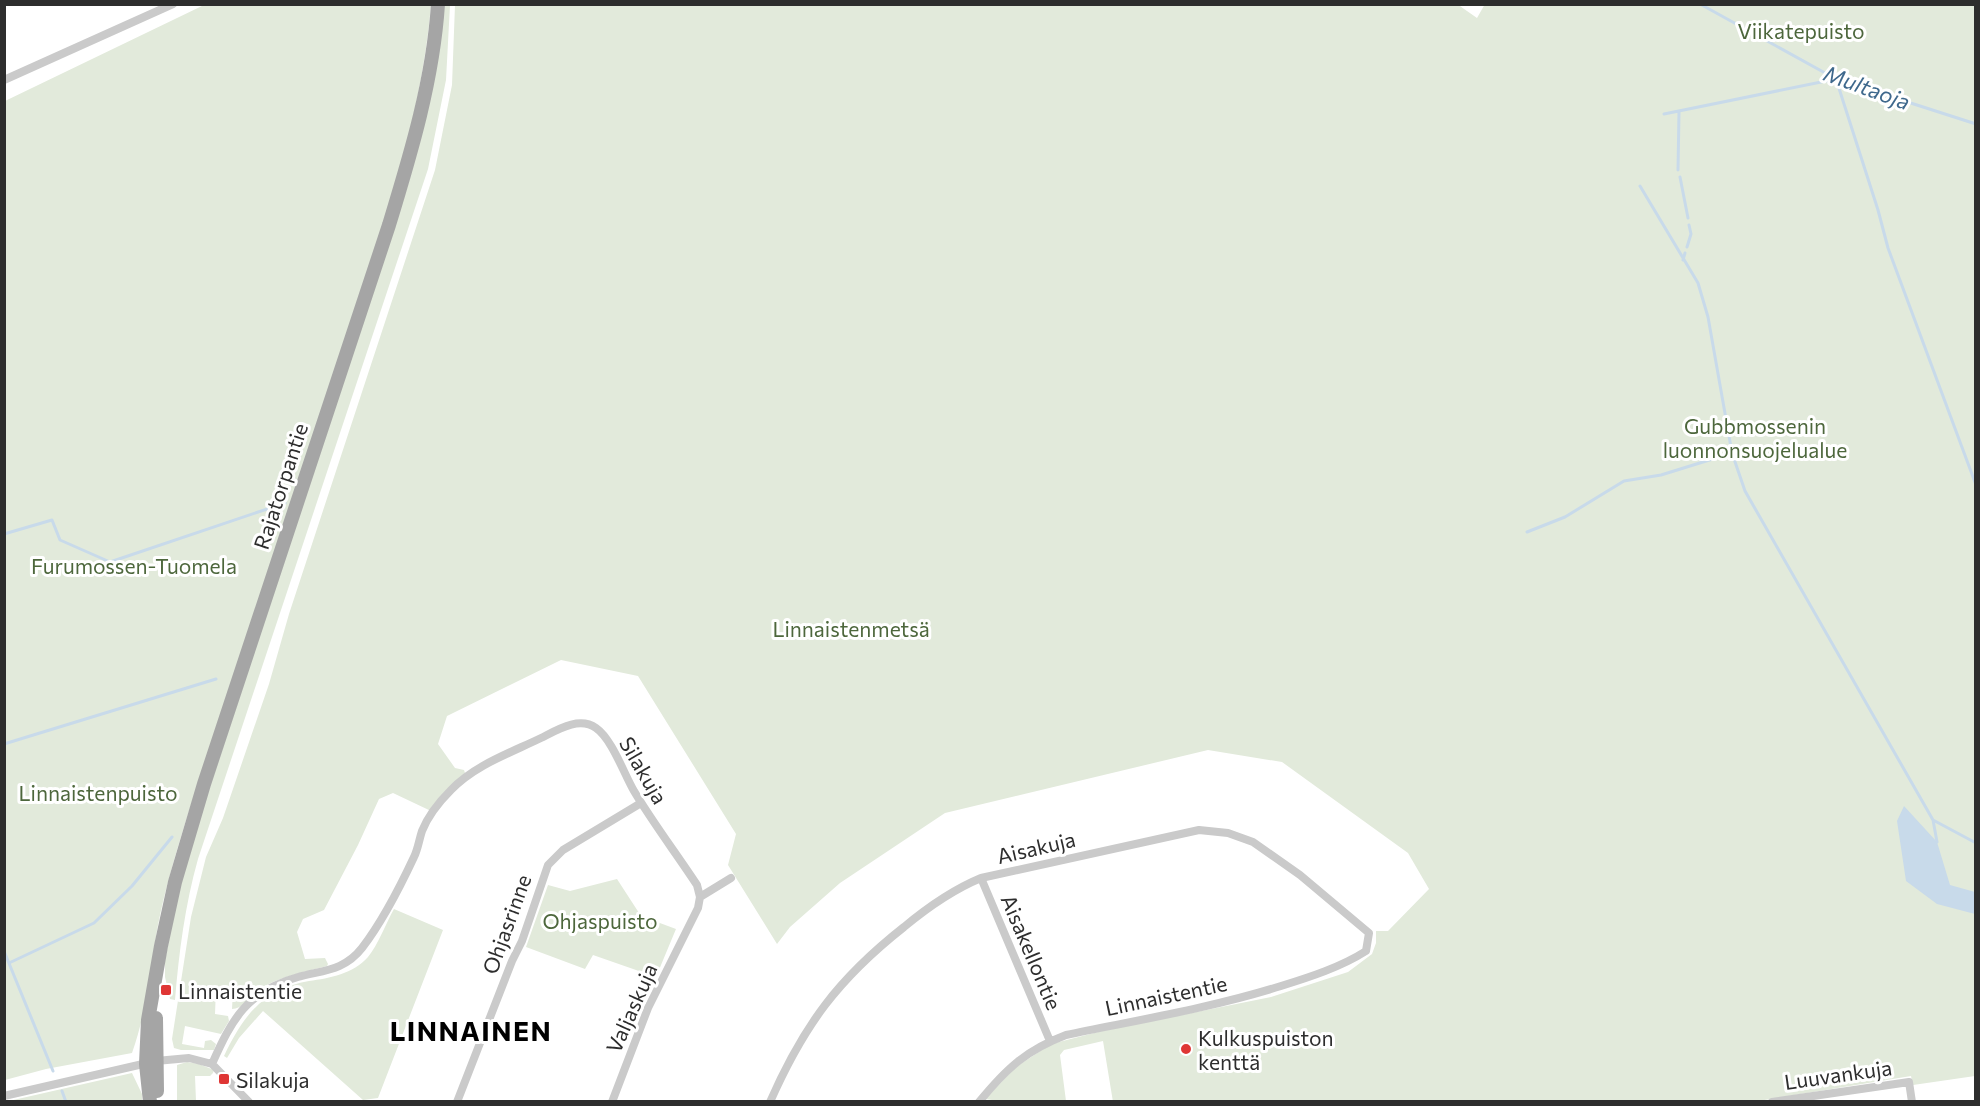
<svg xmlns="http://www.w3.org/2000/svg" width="1980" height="1106" font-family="Commissioner,sans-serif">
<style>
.green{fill:#e2eadb}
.water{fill:#c8daea}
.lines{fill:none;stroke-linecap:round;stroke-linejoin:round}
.stream{stroke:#c8daea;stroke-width:3}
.minor{stroke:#cacaca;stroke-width:8}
.primary{stroke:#a5a5a5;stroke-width:14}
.poi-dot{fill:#df3635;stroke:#fff;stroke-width:2}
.labels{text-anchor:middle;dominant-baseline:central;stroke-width:6;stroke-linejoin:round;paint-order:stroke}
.park-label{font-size:21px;fill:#4d673c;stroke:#fff}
.street-label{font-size:21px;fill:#2d2d2d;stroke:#fff}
.poi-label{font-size:21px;fill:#2d2d2d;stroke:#fff;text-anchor:start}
.water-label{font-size:22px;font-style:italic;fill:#3e688c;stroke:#fff}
.district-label{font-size:27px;font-weight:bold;letter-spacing:1.5px;fill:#000;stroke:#fff}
</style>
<rect width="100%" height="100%" fill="#fff"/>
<!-- green -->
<path class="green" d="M1457,4L1477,18L1485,4L1975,5V1076L1913,1085L1911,1076L1752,1102H1113L1103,1041L1064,1050L1060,1055L1066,1101L1006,1102L985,1099L1016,1067L1051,1044L1102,1031L1271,997L1348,972L1372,954L1376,943V931H1388L1429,889L1408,853L1282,762L1208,750L945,813L840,883L790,927L777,944L728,865L736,834L638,676L561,660L447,716L438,744L455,768L464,770L465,773L431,811L393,793L379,799L358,845L324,910L303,919L297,932L305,959L325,958L328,964L327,966C304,972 278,977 258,990C250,996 243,1009 232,1009L233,990L216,988L215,1014L228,1016L229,1021L221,1034L185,1026L182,1044L204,1048L205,1041L211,1040L216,1044L214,1050H181L174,1048L172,1039L191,917L206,857L223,818L269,684L289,614L435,170L452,85L455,5Z
M204,5H431C426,66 412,126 396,186L187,817C176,853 165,889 158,925C150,968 147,1011 132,1053L46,1069L5,1080V101Z
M443,5H450L446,80L428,169L198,859C185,905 179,952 175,1000L170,999L165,977V961L179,887L197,826L407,188L424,124Z
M617,879L641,916L676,929L656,977L593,955L585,969L526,947L548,885L570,891Z
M394,909L443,930L378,1098L363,1100L263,1011L239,1038L227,1058L224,1056C243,1016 263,989 309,981C330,978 353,974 368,957C378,945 386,923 394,909Z
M187,1062L199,1064L214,1070L213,1073L210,1076H195L196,1101L177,1102V1065Z
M132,1073L142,1094V1101H9Z"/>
<!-- water -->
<path class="water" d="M1904,806L1937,842L1950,885L1975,892V914L1937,904L1906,881L1897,821Z"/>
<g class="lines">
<!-- stream -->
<path class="stream" d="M1700,4L1836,79L1976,124
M1664,114L1836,79L1878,210L1888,248L1976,485
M1678,170L1679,112
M1680,177L1688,218
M1640,186L1698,283L1708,317L1732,453L1745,491L1933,820L1937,842
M1687,247L1691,234L1689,225
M1683,260L1685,253
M1527,532L1565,517L1624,481L1661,475L1732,453
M4,534L52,520L60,540L110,562L285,503
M4,744L216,679
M1933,820L1976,843
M4,951L53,1071
M9,963L94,923L132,886L172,837
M62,1091L66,1102"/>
<!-- minor -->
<path class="minor" d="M4,80L173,4
M981,878L1050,1041
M212,1064C232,1019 247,991 298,977C323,970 344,971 362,948C382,922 400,887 414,857C418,849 419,840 422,831C428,816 440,801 451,790C475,765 510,753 541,738C557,730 579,716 596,728C612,739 624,774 634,791C653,823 676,853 697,885L700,897
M4,1096L156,1061L189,1058L212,1064L249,1102
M457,1102L512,961L522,941L548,865L563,850L641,803
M612,1102L648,1008L698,908L700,897L731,878
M770,1102C804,1025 838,979 904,927C928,907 952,890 981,878L1199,830L1228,833L1253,842L1300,875L1369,933L1366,951C1341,967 1310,977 1281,986C1211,1008 1138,1020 1066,1035C1026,1050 1006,1069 979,1102
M1772,1102L1909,1082L1912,1102"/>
<!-- primary -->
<path class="primary" d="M156,1018L157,1091
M150,1102L146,1064L148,1020L161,946L175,882L204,784L389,225C411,153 433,80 438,4"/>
</g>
<!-- markers -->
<g class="poi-dot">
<rect x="160" y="984" width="12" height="12" rx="3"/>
<circle cx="1186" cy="1049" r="6"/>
<rect x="218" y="1073" width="12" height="12" rx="3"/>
</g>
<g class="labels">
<!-- park labels -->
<g class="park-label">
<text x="1801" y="30">Viikatepuisto</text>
<text x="1755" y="425">Gubbmossenin<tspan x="1755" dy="24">luonnonsuojelualue</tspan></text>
<text x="134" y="565">Furumossen-Tuomela</text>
<text x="851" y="628">Linnaistenmetsä</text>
<text x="98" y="792">Linnaistenpuisto</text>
<text x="600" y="920">Ohjaspuisto</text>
</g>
<!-- street labels -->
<g class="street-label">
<text transform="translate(280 486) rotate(-72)">Rajatorpantie</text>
<text transform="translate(644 770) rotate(60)">Silakuja</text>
<text transform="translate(1036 847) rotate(-13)">Aisakuja</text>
<text transform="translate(506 924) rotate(-70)">Ohjasrinne</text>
<text transform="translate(1032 952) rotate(67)">Aisakellontie</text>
<text transform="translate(1166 995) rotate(-12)">Linnaistentie</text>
<text transform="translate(631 1008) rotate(-66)">Valjaskuja</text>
<text transform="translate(1838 1074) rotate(-8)">Luuvankuja</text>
</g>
<!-- poi labels -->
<g class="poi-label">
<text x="178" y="990">Linnaistentie</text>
<text x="1198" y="1037">Kulkuspuiston<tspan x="1198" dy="24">kenttä</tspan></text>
<text x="236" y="1079">Silakuja</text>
</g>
<!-- water labels -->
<g class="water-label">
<text transform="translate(1867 87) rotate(20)">Multaoja</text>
</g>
<!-- district labels -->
<g class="district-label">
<text x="471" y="1030">LINNAINEN</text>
</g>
</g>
<!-- border -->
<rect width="1980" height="1106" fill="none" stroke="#2d2d2d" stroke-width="12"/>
</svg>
